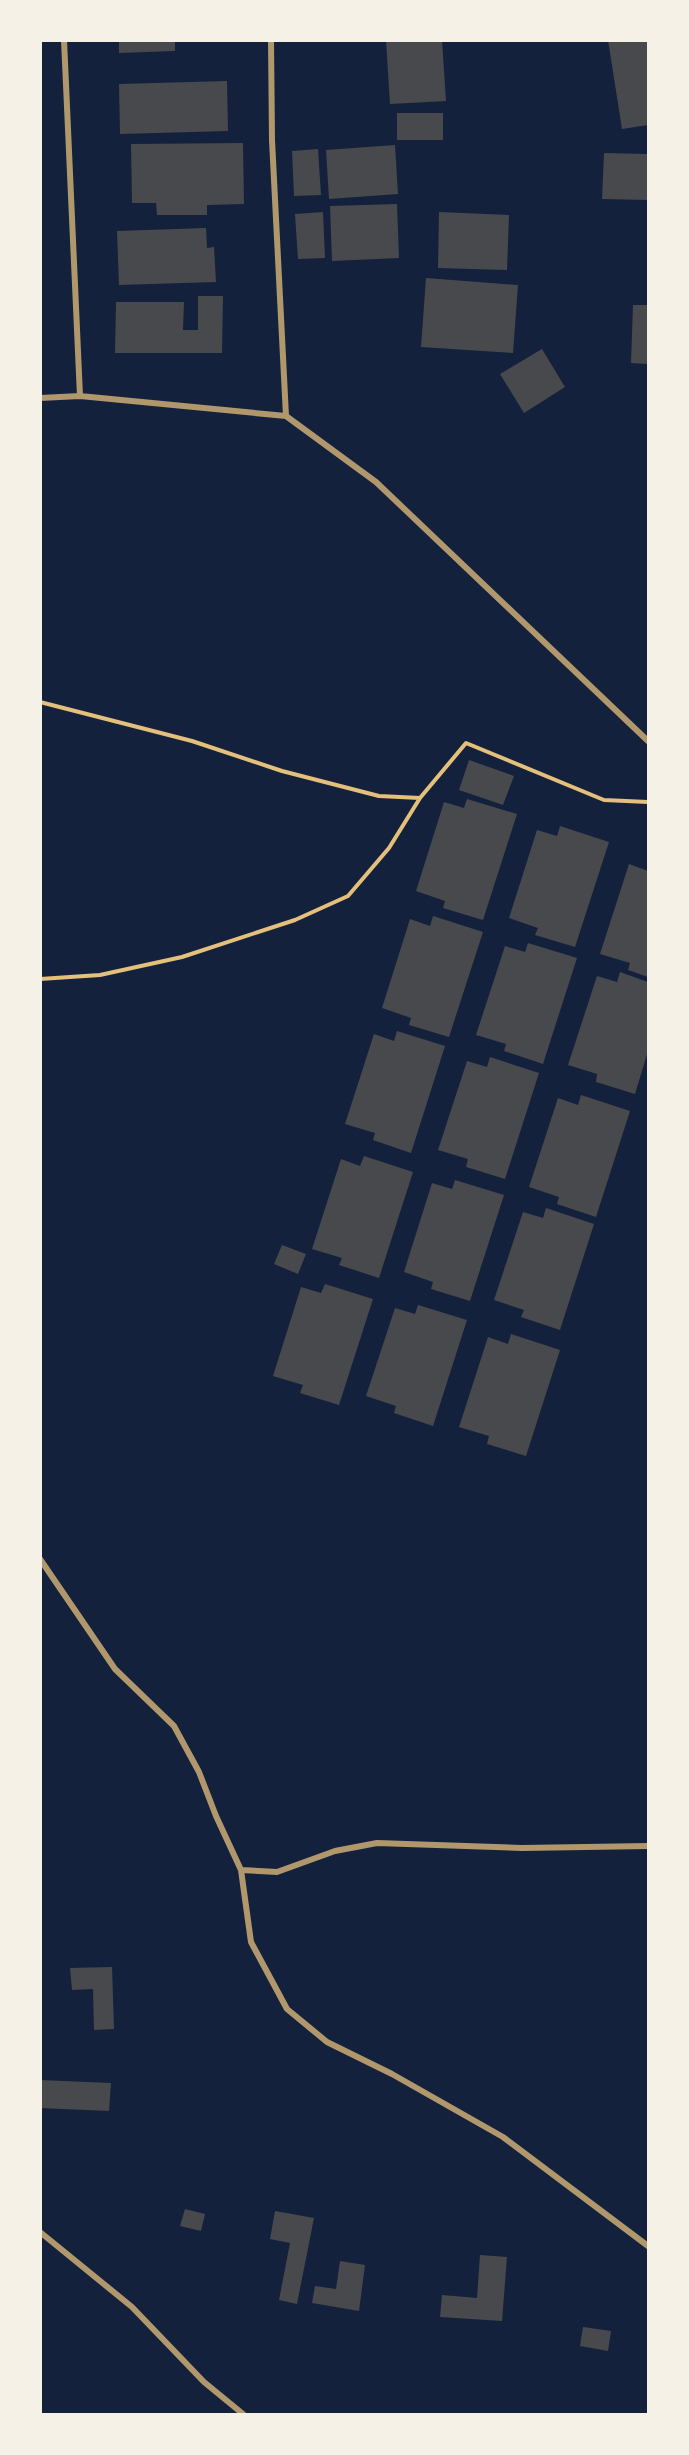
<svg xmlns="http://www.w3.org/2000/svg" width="689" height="2455" font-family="'DejaVu Sans',sans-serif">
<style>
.building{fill:#48494c}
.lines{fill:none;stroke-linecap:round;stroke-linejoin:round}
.path{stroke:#e5c07b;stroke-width:4}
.minor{stroke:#b1986c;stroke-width:6}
</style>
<rect width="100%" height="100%" fill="#14213d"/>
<!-- building -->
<path class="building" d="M119,40H175V51L119,53Z
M386,40H442L446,101L390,104Z
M608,40H648V125L622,129Z
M227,81L228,131L120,134L119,84Z
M397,113H443V140H397Z
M243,143L244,204L207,205V215H157L156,203H132L131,144Z
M395,145L398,194L329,199L326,150Z
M318,149L321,195L294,196L292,151Z
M604,153L648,154V200L602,199Z
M397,204L399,258L332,261L330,206Z
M323,212L325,258L298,259L295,214Z
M439,212L509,215L507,270L438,268Z
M206,228L207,248L214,247L216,282L119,285L117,231Z
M426,278L518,285L513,353L421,347Z
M198,296H223L222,353H115L116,302H184L183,330H198Z
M633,305H648V364L631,363Z
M542,349L565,387L524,413L500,374Z
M469,760L514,776L503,805L459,790Z
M467,799L517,814L483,920L443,908L445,901L416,891L444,802L464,808Z
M560,826L609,842L575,947L535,935L538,928L509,918L537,830L557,836Z
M629,864L648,871V977L628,970L630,963L600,954Z
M433,916L483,932L449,1037L409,1025L411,1018L382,1008L410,919L430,926Z
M528,943L577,958L543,1064L504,1051L506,1044L476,1035L505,946L525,952Z
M620,972L648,982V1051L635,1094L596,1082L597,1074L568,1065L597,976L617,982Z
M397,1031L445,1046L411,1153L373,1140L375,1133L345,1124L374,1034L394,1041Z
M490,1057L539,1073L505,1179L466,1167L468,1159L438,1150L467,1061L487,1067Z
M581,1095L630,1111L596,1217L557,1204L559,1197L529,1187L558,1098L578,1105Z
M364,1156L413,1172L379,1278L339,1265L342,1258L312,1249L341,1159L360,1166Z
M455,1180L504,1195L470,1301L431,1289L433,1282L404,1272L432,1183L452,1189Z
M546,1208L594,1224L560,1330L521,1317L524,1310L494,1300L523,1212L543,1218Z
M282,1245L306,1254L298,1274L274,1264Z
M325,1284L373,1299L339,1405L300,1393L303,1385L273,1376L301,1287L321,1293Z
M418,1305L467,1320L433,1426L394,1413L396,1406L366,1396L395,1308L415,1314Z
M511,1334L560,1350L526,1456L487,1444L489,1436L459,1427L488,1337L508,1344Z
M112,1967L114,2029L94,2030L93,1989L72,1990L70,1968Z
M40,2080L111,2083L109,2111L40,2108Z
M185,2209L205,2214L201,2231L180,2226Z
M275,2211L314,2218L297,2304L279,2300L290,2243L270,2239Z
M480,2255L507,2257L502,2321L440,2317L442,2295L477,2298Z
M340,2261L365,2265L359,2311L312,2303L315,2286L336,2289Z
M583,2327L611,2331L608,2351L580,2346Z"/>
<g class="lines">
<!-- path -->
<path class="path" d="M40,702L192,741L282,771L379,796L420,798L466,743L604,800L648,802
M40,979L100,975L182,957L295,920L348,896L389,848L420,798"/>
<!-- minor -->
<path class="minor" d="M64,40L80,396
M271,40L272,140L286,416
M40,398L80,396L286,416L376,482L648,741
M40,1559L115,1669L174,1726L199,1772L216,1816L241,1870L251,1942L287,2009L327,2042L392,2074L503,2137L648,2246
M241,1870L277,1872L335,1851L377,1843L522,1848L648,1846
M40,2232L132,2307L204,2382L243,2414"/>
</g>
<!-- border -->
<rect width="689" height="2455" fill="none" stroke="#f6f1e7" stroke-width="84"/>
</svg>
